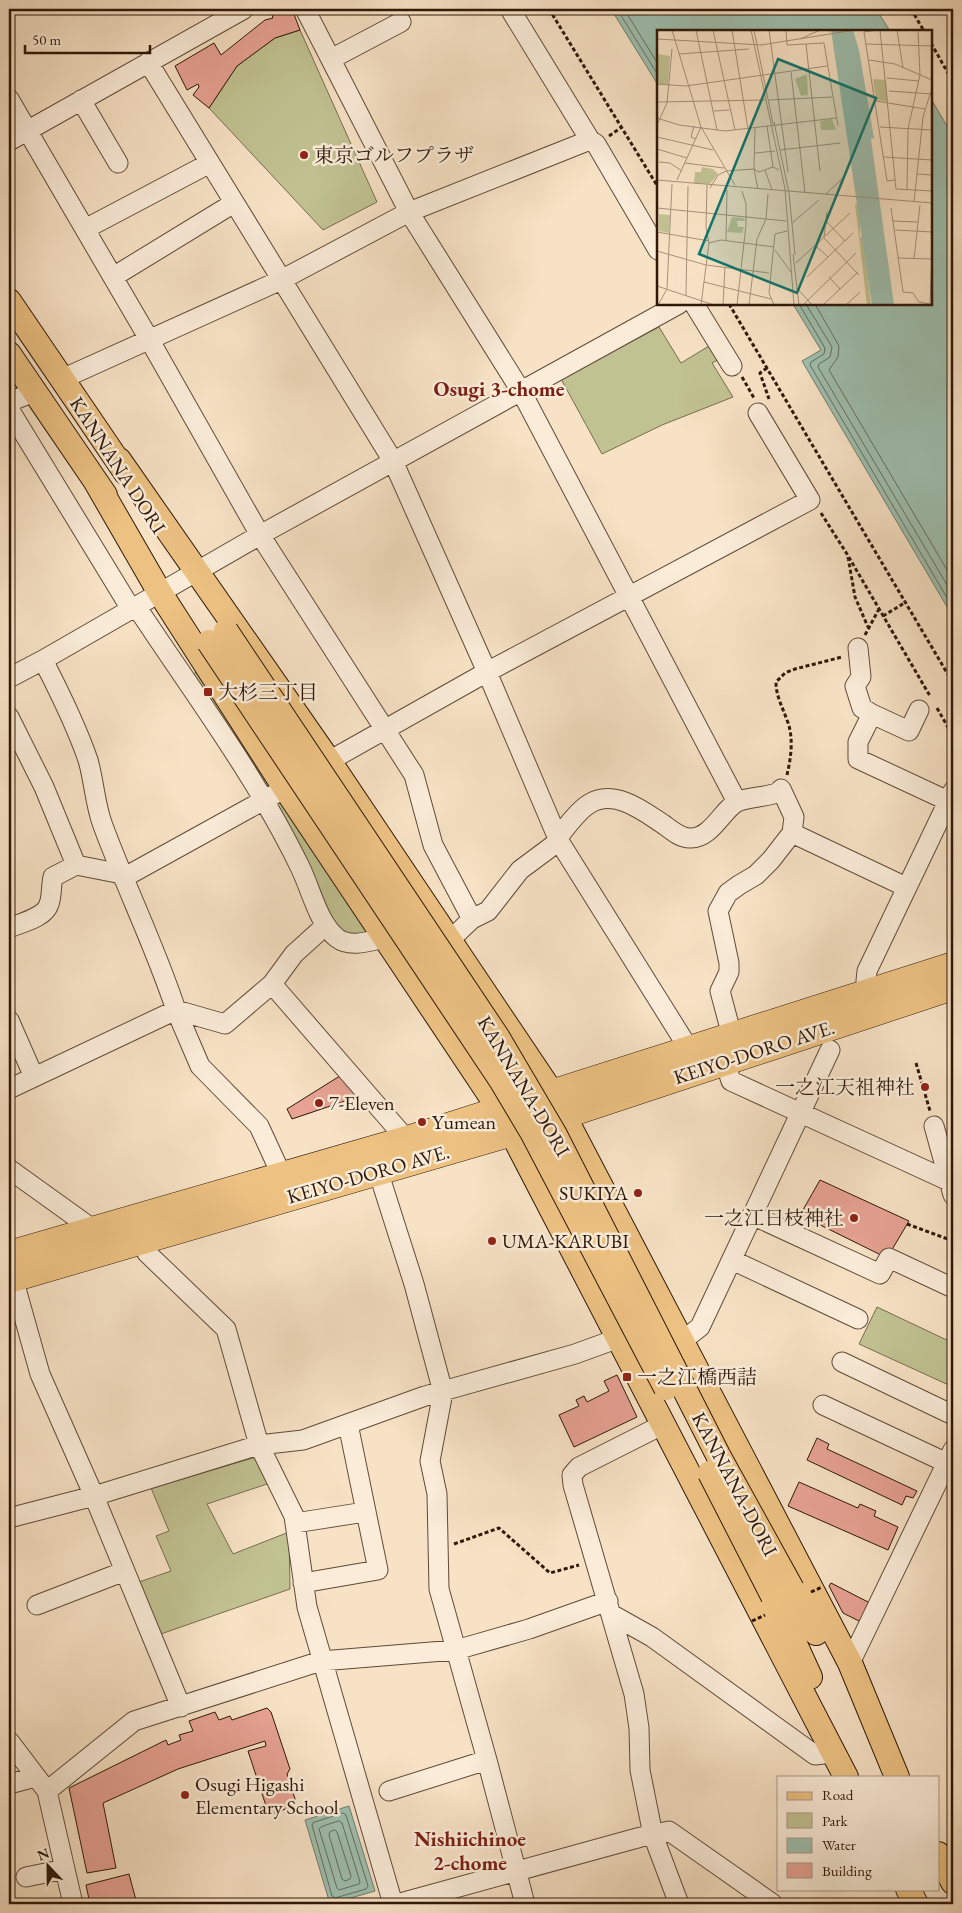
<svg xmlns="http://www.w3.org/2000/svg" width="962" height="1913" font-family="'EB Garamond','Noto Serif JP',serif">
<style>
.green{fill:#c1c292;stroke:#786d4e}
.water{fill:#9ebfaf;stroke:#717c6d}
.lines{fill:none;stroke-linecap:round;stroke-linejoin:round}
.shore{stroke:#666c5c;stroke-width:1}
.building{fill:#e7a293;stroke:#2e1809}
.minor-casing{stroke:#604a38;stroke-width:21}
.major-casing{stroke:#2e1809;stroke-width:26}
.highway-casing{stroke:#2e1809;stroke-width:29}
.path{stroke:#2e1809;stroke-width:3;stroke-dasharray:4 2.5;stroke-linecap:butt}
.minor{stroke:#faecd9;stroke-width:19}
.major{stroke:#ecc182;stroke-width:24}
.highway{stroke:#ecc182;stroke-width:28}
.major-bridge-casing{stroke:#2e1809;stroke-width:26;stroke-linecap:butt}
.path-bridge{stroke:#2e1809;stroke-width:3;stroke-dasharray:4 2.5;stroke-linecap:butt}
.major-bridge{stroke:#ecc182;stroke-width:24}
.poi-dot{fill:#8f2418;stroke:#faecd9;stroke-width:2}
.labels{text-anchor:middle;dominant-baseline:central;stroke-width:5;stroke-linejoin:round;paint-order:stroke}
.poi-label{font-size:20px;fill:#2e1809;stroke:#faecd9;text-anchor:start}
.street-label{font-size:20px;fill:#2e1809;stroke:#faecd9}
.neighbourhood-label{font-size:21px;font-weight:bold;fill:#7a1f14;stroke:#faecd9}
.inset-road{fill:none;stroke:#a7917a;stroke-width:1}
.view{fill:#0f766e;fill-opacity:0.15;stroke:#0f766e;stroke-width:2.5}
.inset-edge{fill:none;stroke:#2e1809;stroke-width:2.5}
</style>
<rect width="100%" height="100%" fill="#f7e2c5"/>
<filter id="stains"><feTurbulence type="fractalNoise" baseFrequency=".004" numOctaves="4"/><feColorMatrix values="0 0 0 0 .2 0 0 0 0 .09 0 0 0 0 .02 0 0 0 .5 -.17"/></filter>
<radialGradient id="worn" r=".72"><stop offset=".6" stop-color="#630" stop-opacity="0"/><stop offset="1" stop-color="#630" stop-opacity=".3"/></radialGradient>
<!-- green -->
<path class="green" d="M300,30L377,202L323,230L209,108L237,66L275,38Z
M659,327L681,363L709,346L718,360L712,363L733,397L662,425L602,454L561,379Z
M196,671L277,791L265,795L194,675Z
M282,794L376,936L357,938L328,923L268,801Z
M877,1307L953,1343V1387L859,1344Z
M256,1457L270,1483L207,1504L233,1554L289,1532L290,1589L158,1635L139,1582L171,1571L156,1536L169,1531L151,1488Z"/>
<!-- water -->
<path class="water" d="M611,9H876L890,31H658V85Z
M931,99L953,136V617L802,361L821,350L793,304H931Z
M349,1806L375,1891L330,1904L305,1820Z"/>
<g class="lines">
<!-- shore -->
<path class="shore" d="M617,9L658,75
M624,9L658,64
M799,304L825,348L824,354L811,362L810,365L953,608
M806,304L832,347L830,357L819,364L818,367L953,595
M815,304L839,346L838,357L829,370L953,580
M343,1813L346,1815L368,1886L366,1889L335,1898L332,1896L312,1825L313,1823Z
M339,1821L342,1823L360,1882L359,1884L339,1890L337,1888L319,1829L321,1827Z
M335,1830L337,1832L351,1876L350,1879L345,1881L342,1879L329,1835L330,1832Z"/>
</g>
<!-- building -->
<path class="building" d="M281,9H292L300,30L275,38L237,66L209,108L193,95L199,87L198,84L187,90L175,66L214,43L221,55L265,20L273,18L271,12Z
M343,1074L360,1096L292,1119L287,1109Z
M820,1180L909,1221L887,1258L800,1215Z
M617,1375L637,1417L574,1447L559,1415L579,1406L576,1400L584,1396L587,1402L609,1391L604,1381Z
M817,1438L829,1444L827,1449L917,1491L913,1498L906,1496L902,1505L807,1460Z
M799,1482L858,1508L860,1504L876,1511L874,1516L898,1527L888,1550L788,1506Z
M831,1583L870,1603L861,1622L843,1613L829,1586Z
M267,1708L271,1712L290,1769L287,1774L297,1805L269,1815L248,1751L266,1746L265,1741L178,1769L103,1803L116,1868L87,1873L69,1788L166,1740L168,1745L181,1740L179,1735L193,1731L189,1721L215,1712L219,1720L230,1716L232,1720Z
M129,1874L137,1904H90L86,1885Z"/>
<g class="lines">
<!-- minor casing -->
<g class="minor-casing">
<path id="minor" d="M305,9L409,212L521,391L737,802
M510,9L590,140L596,144L658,250
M331,59L401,22
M148,62L393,461L487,672L559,841L689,1049
M9,99L149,339L260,535L414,775L433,845L472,919
M81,100L118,163
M9,141L244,9
M85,229L210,163
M113,277L234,203
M694,304L732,366
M62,379L281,280L409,212L590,140
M9,402L34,392
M9,409L131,609
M136,606C192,691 256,776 300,867C311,889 318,923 337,938C350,948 370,941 385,938
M858,648L861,677L855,686L862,708L872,714L909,731L919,710
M9,678L43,660L260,535L679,304
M872,714L858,742V759L948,801
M9,717L44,787L76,865L53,877C51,885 52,897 49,904C45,918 20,923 9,928
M329,761L487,672L810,500L758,413
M792,833L906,887
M558,837C567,827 577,811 589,804C614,788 643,811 663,824C671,830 680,838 690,838C711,839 723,809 737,802C750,796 766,798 779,792
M76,865L122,874
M123,878L275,794
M450,940L472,919L488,911L520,870L559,841
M272,984L407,1140
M871,992L866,981L867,971L953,791
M9,1020L34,1077
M732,1036L720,991L729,972V963L718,911L728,893L739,885L756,875L771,860L792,833L794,817L781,789
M725,1062L731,1081L949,1181
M9,1089L176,1010C155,946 125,886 102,823C95,803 94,781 88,760C76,725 60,693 43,660
M934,1126L953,1195
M9,1169L94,1230
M378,1171L414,1284L443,1392L430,1461L437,1494L439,1589L487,1760L525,1904
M282,1176L259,1126L200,1066L176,1010L225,1024L272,984L294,954L325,926
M752,1215L880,1274L889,1258L953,1288
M143,1239L147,1253L226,1329L259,1445L294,1516L307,1607L393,1904
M732,1260L858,1319
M13,1278L40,1374L94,1496L181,1707
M682,1341L700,1327L830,1050
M842,1362L953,1415
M823,1405L947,1463
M664,1424L579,1467L572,1475L573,1485L634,1694L639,1728L640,1770L653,1835L679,1904
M9,1518L94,1496L259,1445L303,1440L425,1396L575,1354L619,1338
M295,1523L365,1512
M303,1583L378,1570L348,1424
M37,1605L125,1571
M611,1614L652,1637L815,1755L832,1753
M850,1663L953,1450
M9,1741L47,1791L73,1904
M9,1784L35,1777
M47,1791L134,1721L321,1661L456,1650L529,1629L608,1601
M389,1791L487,1760
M26,1877L65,1869
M397,1904L641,1837L669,1831L773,1904"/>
</g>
<!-- major casing -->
<g class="major-casing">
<path id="major" d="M9,301L126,473
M9,354L105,495
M119,460L329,761L552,1093L850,1663L897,1777
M96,482L160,593L285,788L500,1110L846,1777
M792,1589L816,1633
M773,1596L810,1677
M938,1854L953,1882
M908,1889L916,1904"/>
</g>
<!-- highway casing -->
<g class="highway-casing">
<path id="highway" d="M9,1255L407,1140L953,966
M9,1279L512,1132L953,986"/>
</g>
<!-- path -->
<path class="path" d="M549,9L658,187
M911,9L924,31
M931,43L953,82
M609,136L622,127
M729,304L953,683
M767,368L760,373L769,399
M742,377L754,398
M821,513L847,554L930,696
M848,557L855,597L868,627
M883,616L906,602
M865,635L879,609
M937,708L953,736
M787,775C791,758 794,737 787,720C782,706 776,696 776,682L785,673L795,669L842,657
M916,1063L930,1111
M907,1224L953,1241
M454,1544L499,1528L550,1573L579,1565"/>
<!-- minor -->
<use href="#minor" class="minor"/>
<!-- major -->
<use href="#major" class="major"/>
<!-- highway -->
<use href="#highway" class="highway"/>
<!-- major-bridge casing -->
<g class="major-bridge-casing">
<path id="major-bridge" d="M226,631L498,1038L554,1133L718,1455L792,1589
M209,642L501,1080L532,1132L666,1388
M710,1473L773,1596"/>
</g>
<!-- path-bridge -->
<path class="path-bridge" d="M811,1592L822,1587
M752,1621L765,1615"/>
<!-- major-bridge -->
<use href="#major-bridge" class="major-bridge"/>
</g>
<!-- markers -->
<g class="poi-dot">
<circle cx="304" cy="155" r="5"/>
<rect x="203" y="687" width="10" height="10" rx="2.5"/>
<circle cx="925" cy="1087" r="5"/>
<circle cx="319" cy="1103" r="5"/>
<circle cx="422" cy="1122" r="5"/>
<circle cx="638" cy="1193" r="5"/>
<circle cx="854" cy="1218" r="5"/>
<circle cx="492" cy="1241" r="5"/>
<rect x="622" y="1372" width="10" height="10" rx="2.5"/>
<circle cx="185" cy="1795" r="5"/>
</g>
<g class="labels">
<!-- poi labels -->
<g class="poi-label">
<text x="314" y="155">東京ゴルフプラザ</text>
<text x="218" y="692">大杉三丁目</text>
<text x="915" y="1087" text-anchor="end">一之江天祖神社</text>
<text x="329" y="1103">7-Eleven</text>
<text x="432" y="1122">Yumean</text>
<text x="628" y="1193" text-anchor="end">SUKIYA</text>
<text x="844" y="1218" text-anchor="end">一之江日枝神社</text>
<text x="502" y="1241">UMA-KARUBI</text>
<text x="637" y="1377">一之江橋西詰</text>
<text x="195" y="1784">Osugi Higashi<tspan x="195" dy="23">Elementary School</tspan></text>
</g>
<!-- street labels -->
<g class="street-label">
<text transform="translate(118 465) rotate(57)">KANNANA DORI</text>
<text transform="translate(754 1052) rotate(-18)">KEIYO-DORO AVE.</text>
<text transform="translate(524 1086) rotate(59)">KANNANA-DORI</text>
<text transform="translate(368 1174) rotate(-16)">KEIYO-DORO AVE.</text>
<text transform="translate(735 1484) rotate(62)">KANNANA-DORI</text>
</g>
<!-- neighbourhood labels -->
<g class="neighbourhood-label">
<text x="499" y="388">Osugi 3-chome</text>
<text x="470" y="1838">Nishiichinoe<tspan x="470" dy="24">2-chome</tspan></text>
</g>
</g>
<!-- overview -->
<g transform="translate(657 30)">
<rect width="275" height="275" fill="#f7e2c5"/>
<path d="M0,24L13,26L11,55L0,54ZM150,44L151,65L144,66L138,49ZM216,49L229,50L231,72L219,70ZM175,89L179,100H164L163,91ZM45,137L56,139L61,144L53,154L37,153L38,142H44ZM198,174H201L203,185V207H206L214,275H210ZM2,184L13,185L12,203L2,201ZM75,187L87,188L88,191H80L81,197H87L85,203L70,202Z" fill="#c1c292"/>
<path d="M174,0H196L202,20L217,108L214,109L237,275H215Z" fill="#9ebfaf"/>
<path class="inset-road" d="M15,0L44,97L78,155M39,0L60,100M56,0L78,100M75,0L91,99M94,0L128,159L137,275M97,0L116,94M112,0L131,142M129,0L130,15L167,13L181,96M220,0L207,2L230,151L238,150M223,0L239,159L275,161M240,0L246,38M0,9L104,15L198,0M143,9L163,0M149,14L163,141M209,14L275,16M22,24L92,19M212,30L238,34L275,50M134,42L148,163M230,48L262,51M0,54L29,56L170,36M232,61L275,64M112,70L175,67M219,71L268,79M0,72L108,70M57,81L72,80M0,88L22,95L68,101L179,88M117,92L132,163L138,225M0,95L10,73L15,19M37,96L34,107L39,109M110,96L116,137L122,140M223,97L275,100M0,107L56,120M0,119L30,128M123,120L183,113M98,123L118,121M227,127L275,130M2,132L13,133L25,141M28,133L67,138M108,140L115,160M260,144L275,145M0,150L275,173M20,150L44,97M53,158L61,145L69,141L97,139L98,98M101,159L97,139L102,142L116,137M250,160L251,99L263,45L261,0M169,164L188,146M257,172L266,87L275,58M0,178L129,191M234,178L246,262L256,263L262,272L273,274M169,191L188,211M236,191L261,192M135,193L162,170M238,200L275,202M0,202L52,211M167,207L170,182M167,208L202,245M69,210L70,160M52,213L64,210L117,217M159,216L171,227M118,220L134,242M0,221L49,235L112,243M136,224L142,275M241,228L275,229M257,229L263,175M139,233L193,183M150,247L196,203M172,247L183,259M47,252L114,269M0,256L57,275M140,258L155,275M29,265L31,156M273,274L275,223M1,275L10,259L15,154M44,275L52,213L49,197L50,155M66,275L68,237M80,275L89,195V174L85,161M92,275L100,209L109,189L111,164M117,275L112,263L118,204L130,201M146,275L199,223M166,275L200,243M189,275L203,262"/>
<path class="view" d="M121,29L219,68L140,263L42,224Z"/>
<rect width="275" height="275" class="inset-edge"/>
</g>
<!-- margin -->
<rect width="962" height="1913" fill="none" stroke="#f7e2c5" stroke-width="30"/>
<rect x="10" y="10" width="942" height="1893" fill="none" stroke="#2e1809" stroke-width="2.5"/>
<rect x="15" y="15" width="932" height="1883" fill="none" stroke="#2e1809"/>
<!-- legend -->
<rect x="777" y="1776" width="162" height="115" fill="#faecd9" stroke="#a89786"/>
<rect x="787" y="1792" width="25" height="8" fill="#ecc182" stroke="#a89786"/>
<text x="822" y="1800" font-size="15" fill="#2e1809">Road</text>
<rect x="787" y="1813" width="25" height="15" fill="#c1c292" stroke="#a89786"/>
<text x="822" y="1826" font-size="15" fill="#2e1809">Park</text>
<rect x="787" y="1838" width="25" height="15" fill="#9ebfaf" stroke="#a89786"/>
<text x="822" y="1850" font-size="15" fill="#2e1809">Water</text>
<rect x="787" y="1863" width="25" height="15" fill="#e7a293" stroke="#a89786"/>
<text x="822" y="1876" font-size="15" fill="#2e1809">Building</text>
<!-- north arrow -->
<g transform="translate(48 1866) rotate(338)" stroke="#faecd9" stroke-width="4" paint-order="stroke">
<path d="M0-4L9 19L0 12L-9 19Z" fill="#2e1809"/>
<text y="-8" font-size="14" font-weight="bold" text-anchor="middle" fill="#2e1809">N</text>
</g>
<!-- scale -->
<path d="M25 45v8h125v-8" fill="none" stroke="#2e1809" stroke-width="2.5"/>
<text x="32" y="45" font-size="15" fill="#2e1809" stroke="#faecd9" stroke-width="4" paint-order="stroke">50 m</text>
<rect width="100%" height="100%" filter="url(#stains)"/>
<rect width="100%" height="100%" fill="url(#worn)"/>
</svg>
